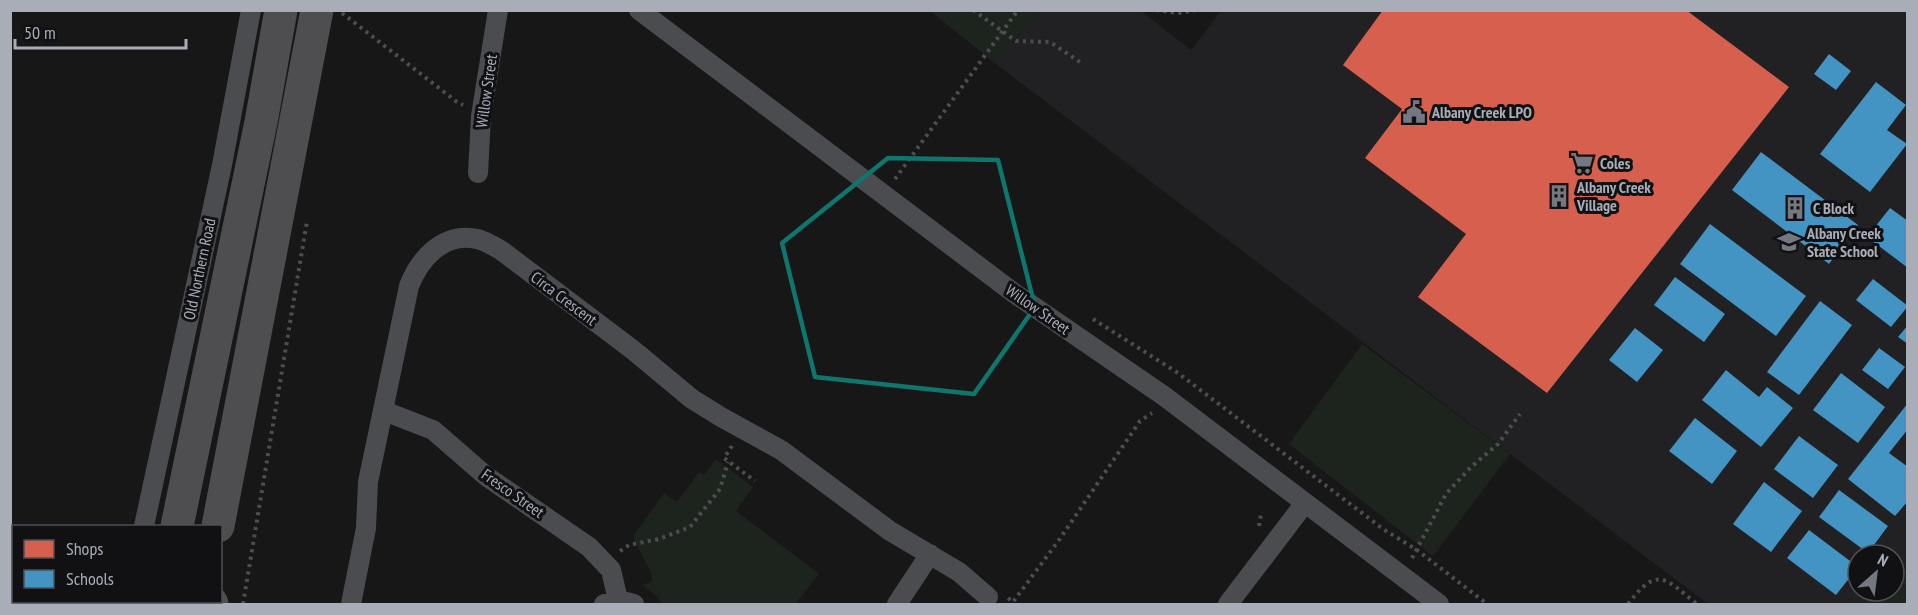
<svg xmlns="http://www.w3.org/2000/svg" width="1918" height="615" font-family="'PT Sans Narrow',sans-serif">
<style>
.built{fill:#212123;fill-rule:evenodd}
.green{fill:#1d241e}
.shops{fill:#d6604d}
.schools{fill:#4393c3}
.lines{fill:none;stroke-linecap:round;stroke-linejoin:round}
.path{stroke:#4d4e52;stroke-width:4;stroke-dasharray:3 4.5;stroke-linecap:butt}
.street{stroke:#4b4c50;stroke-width:20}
.highway{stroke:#4e4e51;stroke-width:33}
.marked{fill:none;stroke:#0f766e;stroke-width:4.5;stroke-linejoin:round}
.labels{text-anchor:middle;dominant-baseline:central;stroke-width:6;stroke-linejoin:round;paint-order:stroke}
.street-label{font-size:16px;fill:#a8adb8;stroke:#111113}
.poi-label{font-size:16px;font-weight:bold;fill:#a8adb8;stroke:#111113;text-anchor:start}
</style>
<rect width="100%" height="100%" fill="#171717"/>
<!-- built -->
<path class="built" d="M1037,11H1141L1191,50L1221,11H1907V604H1708L996,64ZM1858,555H1894V591H1858Z"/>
<!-- green -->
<path class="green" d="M930,11H1037L996,64Z
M1362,344L1510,454L1433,556L1289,444Z
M716,459L753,487L736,511L819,574L795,604H715L711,602L709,604H662L658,597L643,585L652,581V574L634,540V535L664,493L677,502L699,472L704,475Z
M1907,566V604H1878L1888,591H1894V584Z"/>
<!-- shops -->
<path class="shops" d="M1383,10H1686L1789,87L1547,393L1418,297L1466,234L1365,158L1402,109L1343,65Z"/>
<!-- schools -->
<path class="schools" d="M1829,54L1851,71L1836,90L1814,74Z
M1876,82L1906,105L1887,130L1907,144L1870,192L1820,154Z
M1761,152L1858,225L1829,264L1732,190Z
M1890,208L1908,221V268L1867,237Z
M1710,224L1806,296L1776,336L1680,264Z
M1675,277L1725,314L1704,342L1654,305Z
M1873,279L1908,306L1891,327L1856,300Z
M1820,301L1852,325L1799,395L1767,372Z
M1908,325V344L1898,337Z
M1635,328L1663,350L1637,382L1609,360Z
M1879,348L1905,367L1888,389L1862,370Z
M1726,370L1759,397L1767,387L1793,408L1761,447L1702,400Z
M1841,373L1885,407L1858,443L1813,410Z
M1908,403V429L1889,453L1908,467V501L1895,516L1848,479Z
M1695,418L1737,451L1712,484L1669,451Z
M1799,436L1838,465L1813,498L1774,469Z
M1764,482L1802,511L1771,552L1733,524Z
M1839,490L1888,526L1868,553L1819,517Z
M1809,530L1858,567L1836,595L1787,558Z"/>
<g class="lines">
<!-- path -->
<path class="path" d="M973,10L1016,41L1050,42L1083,64
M1156,10L1178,13L1197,10
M342,13L457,102L463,105
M895,179L1018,10
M1093,319L1178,373L1383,529L1417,550L1487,604
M732,446L724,458L755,481
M1259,526L1261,514
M10,541L14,542
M620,551L629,545L659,539L690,527L720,489L728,462
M1412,558L1446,494L1471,467L1498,444L1520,414
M1008,598L1013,602L1059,540L1140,421L1152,413
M243,604L307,221
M1628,604C1658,565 1664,578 1697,604"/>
<!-- street -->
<path class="street" d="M639,10L1014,293L1164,396L1439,604
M478,173L481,116L498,10
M384,411L433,430L486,476L589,547L611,570L618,600
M144,526L222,165L251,10
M10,571L14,573
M113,604L116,602
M351,604L366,528L368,482L409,286C419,260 441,235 471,238C483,239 492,245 502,251L633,350L692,399L721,417L781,450L890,531L959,572L988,597
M604,604L618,600L634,604
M897,604L930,554
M1228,604L1305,503"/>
<!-- highway -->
<path class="highway" d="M177,526L261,122L281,10
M218,526L317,10
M211,602L212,604
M158,604L159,602"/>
</g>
<!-- marked area -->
<path class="marked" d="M888,158L998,160L1035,307L974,394L815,377L782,243Z"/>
<!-- icons -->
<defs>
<g id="civic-bare" transform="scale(1.8)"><path d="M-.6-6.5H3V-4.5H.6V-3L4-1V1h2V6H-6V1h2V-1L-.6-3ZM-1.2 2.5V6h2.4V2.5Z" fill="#757880" stroke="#111113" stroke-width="2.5" paint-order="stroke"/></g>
<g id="supermarket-bare" transform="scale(1.8)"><path d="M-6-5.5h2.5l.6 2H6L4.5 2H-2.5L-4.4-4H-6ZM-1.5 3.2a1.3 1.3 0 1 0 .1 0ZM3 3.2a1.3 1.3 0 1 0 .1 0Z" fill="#757880" stroke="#111113" stroke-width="2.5" paint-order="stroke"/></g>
<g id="building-bare" transform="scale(1.8)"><path d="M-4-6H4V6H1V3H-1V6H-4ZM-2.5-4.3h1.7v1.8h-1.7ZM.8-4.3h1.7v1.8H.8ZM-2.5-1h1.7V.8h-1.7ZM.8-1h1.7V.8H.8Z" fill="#757880" stroke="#111113" stroke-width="2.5" paint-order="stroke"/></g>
<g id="school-bare" transform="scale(1.8)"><path d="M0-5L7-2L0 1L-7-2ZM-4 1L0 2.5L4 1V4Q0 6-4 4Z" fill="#757880" stroke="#111113" stroke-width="2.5" paint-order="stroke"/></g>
</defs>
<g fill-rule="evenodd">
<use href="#civic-bare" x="1414" y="112"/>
<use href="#supermarket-bare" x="1582" y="163"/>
<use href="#building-bare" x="1559" y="196"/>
<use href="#building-bare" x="1795" y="208"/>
<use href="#school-bare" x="1789" y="242"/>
</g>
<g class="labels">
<!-- street labels -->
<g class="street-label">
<text transform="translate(486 91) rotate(-82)">Willow Street</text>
<text transform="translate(199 269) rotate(-78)">Old Northern Road</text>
<text transform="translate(564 298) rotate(37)">Circa Crescent</text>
<text transform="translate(1038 309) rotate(35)">Willow Street</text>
<text transform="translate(513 493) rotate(35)">Fresco Street</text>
</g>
<!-- poi labels -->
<g class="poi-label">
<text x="1432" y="112">Albany Creek LPO</text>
<text x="1600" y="163">Coles</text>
<text x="1577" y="187">Albany Creek<tspan x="1577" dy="18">Village</tspan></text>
<text x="1813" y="208">C Block</text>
<text x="1807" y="233">Albany Creek<tspan x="1807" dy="18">State School</tspan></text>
</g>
</g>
<!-- border -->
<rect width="1918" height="615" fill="none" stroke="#a8adb8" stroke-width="24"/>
<!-- legend -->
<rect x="12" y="525" width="210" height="78" fill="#111113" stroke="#4d4f55" stroke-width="1.5"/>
<rect x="24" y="540" width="30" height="18" fill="#d6604d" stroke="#4d4f55" stroke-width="1.5"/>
<text x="66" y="555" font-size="18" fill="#a8adb8">Shops</text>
<rect x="24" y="570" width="30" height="18" fill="#4393c3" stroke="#4d4f55" stroke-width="1.5"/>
<text x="66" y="585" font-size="18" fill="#a8adb8">Schools</text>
<!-- north arrow -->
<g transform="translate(1876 573) rotate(28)"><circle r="28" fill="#111113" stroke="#4d4f55" stroke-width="1.5"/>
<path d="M0-4.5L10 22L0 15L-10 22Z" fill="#757880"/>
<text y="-9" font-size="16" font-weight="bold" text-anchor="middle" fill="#a8adb8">N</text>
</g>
<!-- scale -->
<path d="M15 39v9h171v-9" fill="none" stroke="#a8adb8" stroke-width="3"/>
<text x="24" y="39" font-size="18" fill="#a8adb8" stroke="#111113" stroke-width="4.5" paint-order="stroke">50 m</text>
</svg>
